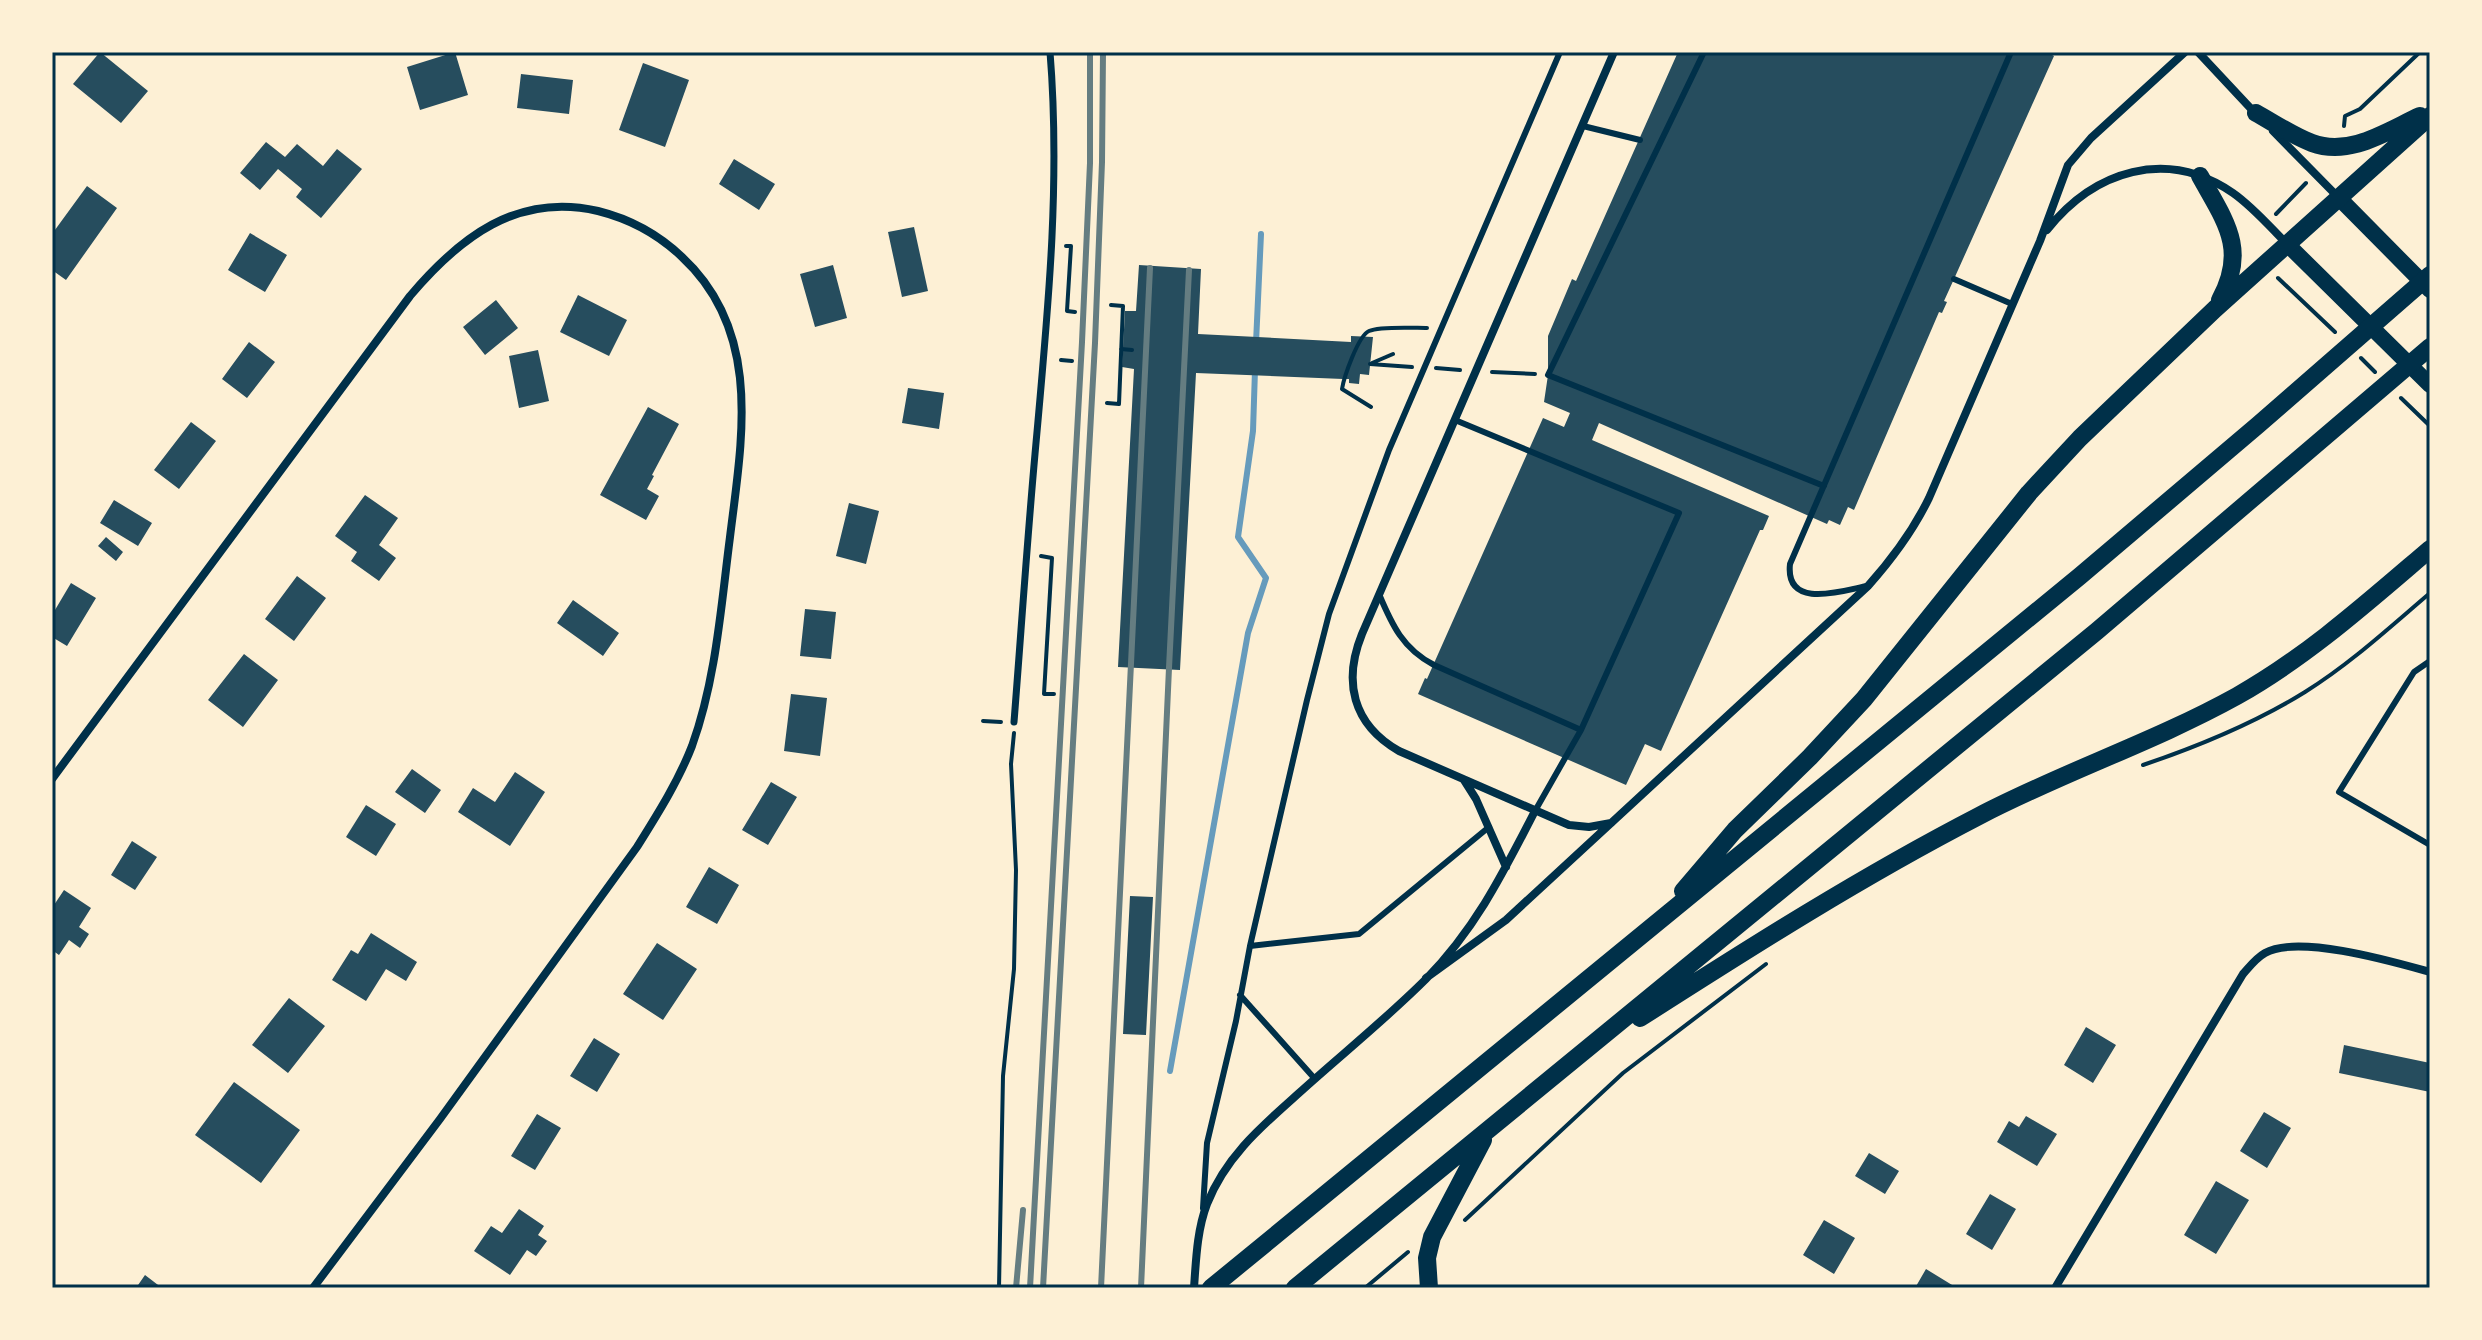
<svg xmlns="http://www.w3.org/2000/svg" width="2482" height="1340" font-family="'Source Serif 4',serif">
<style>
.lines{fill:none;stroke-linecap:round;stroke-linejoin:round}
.stream{stroke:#669bbc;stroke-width:6}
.building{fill:#264d5e}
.path{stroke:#003049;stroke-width:4}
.service{stroke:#003049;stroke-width:6}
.pedestrian{stroke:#003049;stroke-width:7}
.minor{stroke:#003049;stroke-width:8}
.secondary{stroke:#003049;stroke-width:16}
.primary{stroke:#003049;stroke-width:18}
.rail{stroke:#657d81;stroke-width:6}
.neatline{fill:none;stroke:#003049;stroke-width:3}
</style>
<rect width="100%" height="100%" fill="#fdf0d5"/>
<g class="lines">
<!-- stream -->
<path class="stream" d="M1256,343L1261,234
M1170,1071L1248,633L1266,578L1238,537L1253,431L1255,370"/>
</g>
<!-- building -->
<path class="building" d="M100,52L148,91L121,123L73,84Z
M455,52L468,95L420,110L407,67Z
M1678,52H2047L2054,56L1954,279L1944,301L1947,302L1942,313L1939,312L1854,510L1848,507L1840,525L1829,520L1827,524L1599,423L1592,440L1769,516L1763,530H1760L1661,751L1645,744L1626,785L1418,694L1425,678L1427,679L1543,418L1564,427L1570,413L1544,402L1548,375V336L1572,279L1576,281Z
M643,63L689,80L665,147L619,130Z
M521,74L573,80L569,114L517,108Z
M266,142L285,157L297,144L323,166L337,149L362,169L321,218L296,197L302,189L278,169L260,190L240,173Z
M734,159L775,184L759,210L719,184Z
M87,186L117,208L66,280L52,270V234Z
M914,227L928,291L902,297L888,232Z
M250,233L287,255L265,292L228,270Z
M833,265L847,318L815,327L800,274Z
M1139,265L1201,269L1198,334L1351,342V336L1373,337L1369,375L1360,374L1359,384L1349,383V379H1343L1196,373L1180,670L1118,667L1134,369L1122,367L1125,311H1136Z
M578,295L627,320L609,356L560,332Z
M496,300L518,328L485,355L463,327Z
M249,342L275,362L247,398L222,379Z
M538,350L549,401L519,408L509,356Z
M908,388L944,393L939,429L902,423Z
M648,407L679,424L652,475L654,476L647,489L659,496L646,520L600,495Z
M191,422L216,441L179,489L154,470Z
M365,495L398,518L379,545L396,558L379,581L351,561L357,552L335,536Z
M114,500L152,523L138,546L100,523Z
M849,503L879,511L866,564L836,556Z
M106,537L123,552L116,561L98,546Z
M297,576L326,598L294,641L265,619Z
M71,583L96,598L67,646L52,637V615Z
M573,600L619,633L603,656L557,623Z
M805,609L836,612L831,659L800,656Z
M244,654L278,680L243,727L208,700Z
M791,694L827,698L820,756L784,751Z
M412,769L441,790L425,813L395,792Z
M515,772L545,792L510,846L458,812L473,788L495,802Z
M771,782L797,797L768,845L742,830Z
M366,805L396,824L376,856L346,837Z
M132,841L157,857L135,890L111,875Z
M709,867L739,885L717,924L686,907Z
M64,890L91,908L79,927L89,934L80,948L69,940L59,955L52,950V908Z
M1130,896L1153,897L1146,1035L1123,1034Z
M371,933L417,962L406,981L386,969L366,1001L332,980L351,950L358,954Z
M657,943L697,969L663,1020L623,994Z
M289,998L325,1026L288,1073L252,1045Z
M2086,1027L2116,1045L2093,1083L2064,1065Z
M594,1038L620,1054L597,1092L570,1076Z
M2344,1045L2430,1063V1092L2339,1073Z
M234,1082L300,1130L261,1183L195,1135Z
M2264,1112L2291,1128L2267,1168L2240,1151Z
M537,1114L561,1128L535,1170L511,1156Z
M2026,1116L2057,1134L2037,1166L1997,1142L2009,1121L2019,1127Z
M1869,1153L1899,1171L1885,1194L1855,1176Z
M2216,1181L2249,1200L2216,1254L2184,1235Z
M1990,1194L2016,1209L1992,1250L1966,1234Z
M519,1209L544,1226L538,1235L547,1241L536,1256L527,1250L510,1275L474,1251L491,1226L502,1233Z
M1824,1220L1855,1238L1834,1274L1803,1255Z
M1926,1269L1957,1288H1915Z
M145,1275L162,1288H136Z"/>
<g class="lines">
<!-- path -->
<path class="path" d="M2344,126L2345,116L2360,109L2420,52
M2276,214L2306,183
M1066,246H1071L1067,311L1075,312
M2278,278L2335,332
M1121,349L1132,350
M2361,358L2375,372
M1061,360L1072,361
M1372,363L1393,354
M1370,364L1412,367
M1436,368L1460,370
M1492,372L1535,374
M2401,398L2430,426
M1107,403L1119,404L1123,306L1111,305
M1371,407L1342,389C1344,377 1358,336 1369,331C1380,326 1414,328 1427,328
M1041,556L1052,558L1044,694H1054
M983,721L1001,722
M2143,765C2199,746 2255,723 2305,692C2350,664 2390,627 2430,593
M1465,1220L1623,1073L1766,964
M999,1288L1003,1076L1014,969L1016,870L1011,764L1014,733
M1365,1288L1408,1252"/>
<!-- service -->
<path class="service" d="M1704,52L1548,375L1824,486
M1583,126L1640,140
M1954,279L2012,304
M1455,420L1679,513L1581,730L1535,811
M1867,586C1842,591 1785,610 1790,564L2011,52
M1379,594C1392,625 1403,649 1434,665L1581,730
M2430,661L2414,672L2339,792L2430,845
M1250,946L1359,934L1489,827
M1240,995L1315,1079
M1203,1208L1207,1143L1236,1021L1250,946L1307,700L1329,614L1389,450L1560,52"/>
<!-- pedestrian -->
<path class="pedestrian" d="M1014,722C1021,633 1027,543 1035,454C1047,320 1061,187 1050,52"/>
<!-- minor -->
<path class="minor" d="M2198,52L2255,113
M2273,131L2338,197
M2047,230C2094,171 2166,147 2233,193C2253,207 2269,226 2287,244
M52,779L410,296C459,238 517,192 598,211C630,219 658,234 682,257C763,332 742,439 730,537C721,606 716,680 692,746C678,782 657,815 637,847L440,1119L313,1288
M1464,780L1476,799L1506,867
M1611,823L1589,827L1569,825L1399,751C1352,724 1343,681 1362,634L1614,52
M1426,978L1506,920L1868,586C1893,558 1913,531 1929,498L2040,241L2068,165L2091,138L2185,52
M1194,1288C1196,1260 1197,1230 1207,1204C1226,1156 1262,1126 1299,1093C1341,1055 1386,1019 1426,979C1476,928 1503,873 1535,811
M2055,1288L2243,974C2250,966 2256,958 2265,953C2298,934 2394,962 2430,972"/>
<!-- secondary -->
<path class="secondary" d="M2338,197L2430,290
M2287,244L2430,385"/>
<!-- primary -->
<path class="primary" d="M2256,113C2274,123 2293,136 2312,143C2350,157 2387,131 2420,116
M2200,176C2225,221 2248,249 2220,300
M1683,891L1735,830L1810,757L1864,699L2029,493L2080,438L2215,309L2430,116
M1640,1018C1751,947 1861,877 1979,816C2063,772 2154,742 2237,696C2308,656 2369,601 2430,549
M1211,1288L2080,576L2258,425L2430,275
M1295,1288L2097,631L2430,347
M1429,1288L1427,1258L1432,1237L1483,1140"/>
<!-- rail -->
<path class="rail" d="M1016,1288L1023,1210
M1030,1288L1082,342L1090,163V52
M1043,1288L1095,343L1102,162L1103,52
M1101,1288L1150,268
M1141,1288L1169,668L1189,270"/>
</g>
<!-- border -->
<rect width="2482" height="1340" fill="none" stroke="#fdf0d5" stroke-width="108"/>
<rect x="54" y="54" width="2374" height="1232" class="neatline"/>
</svg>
